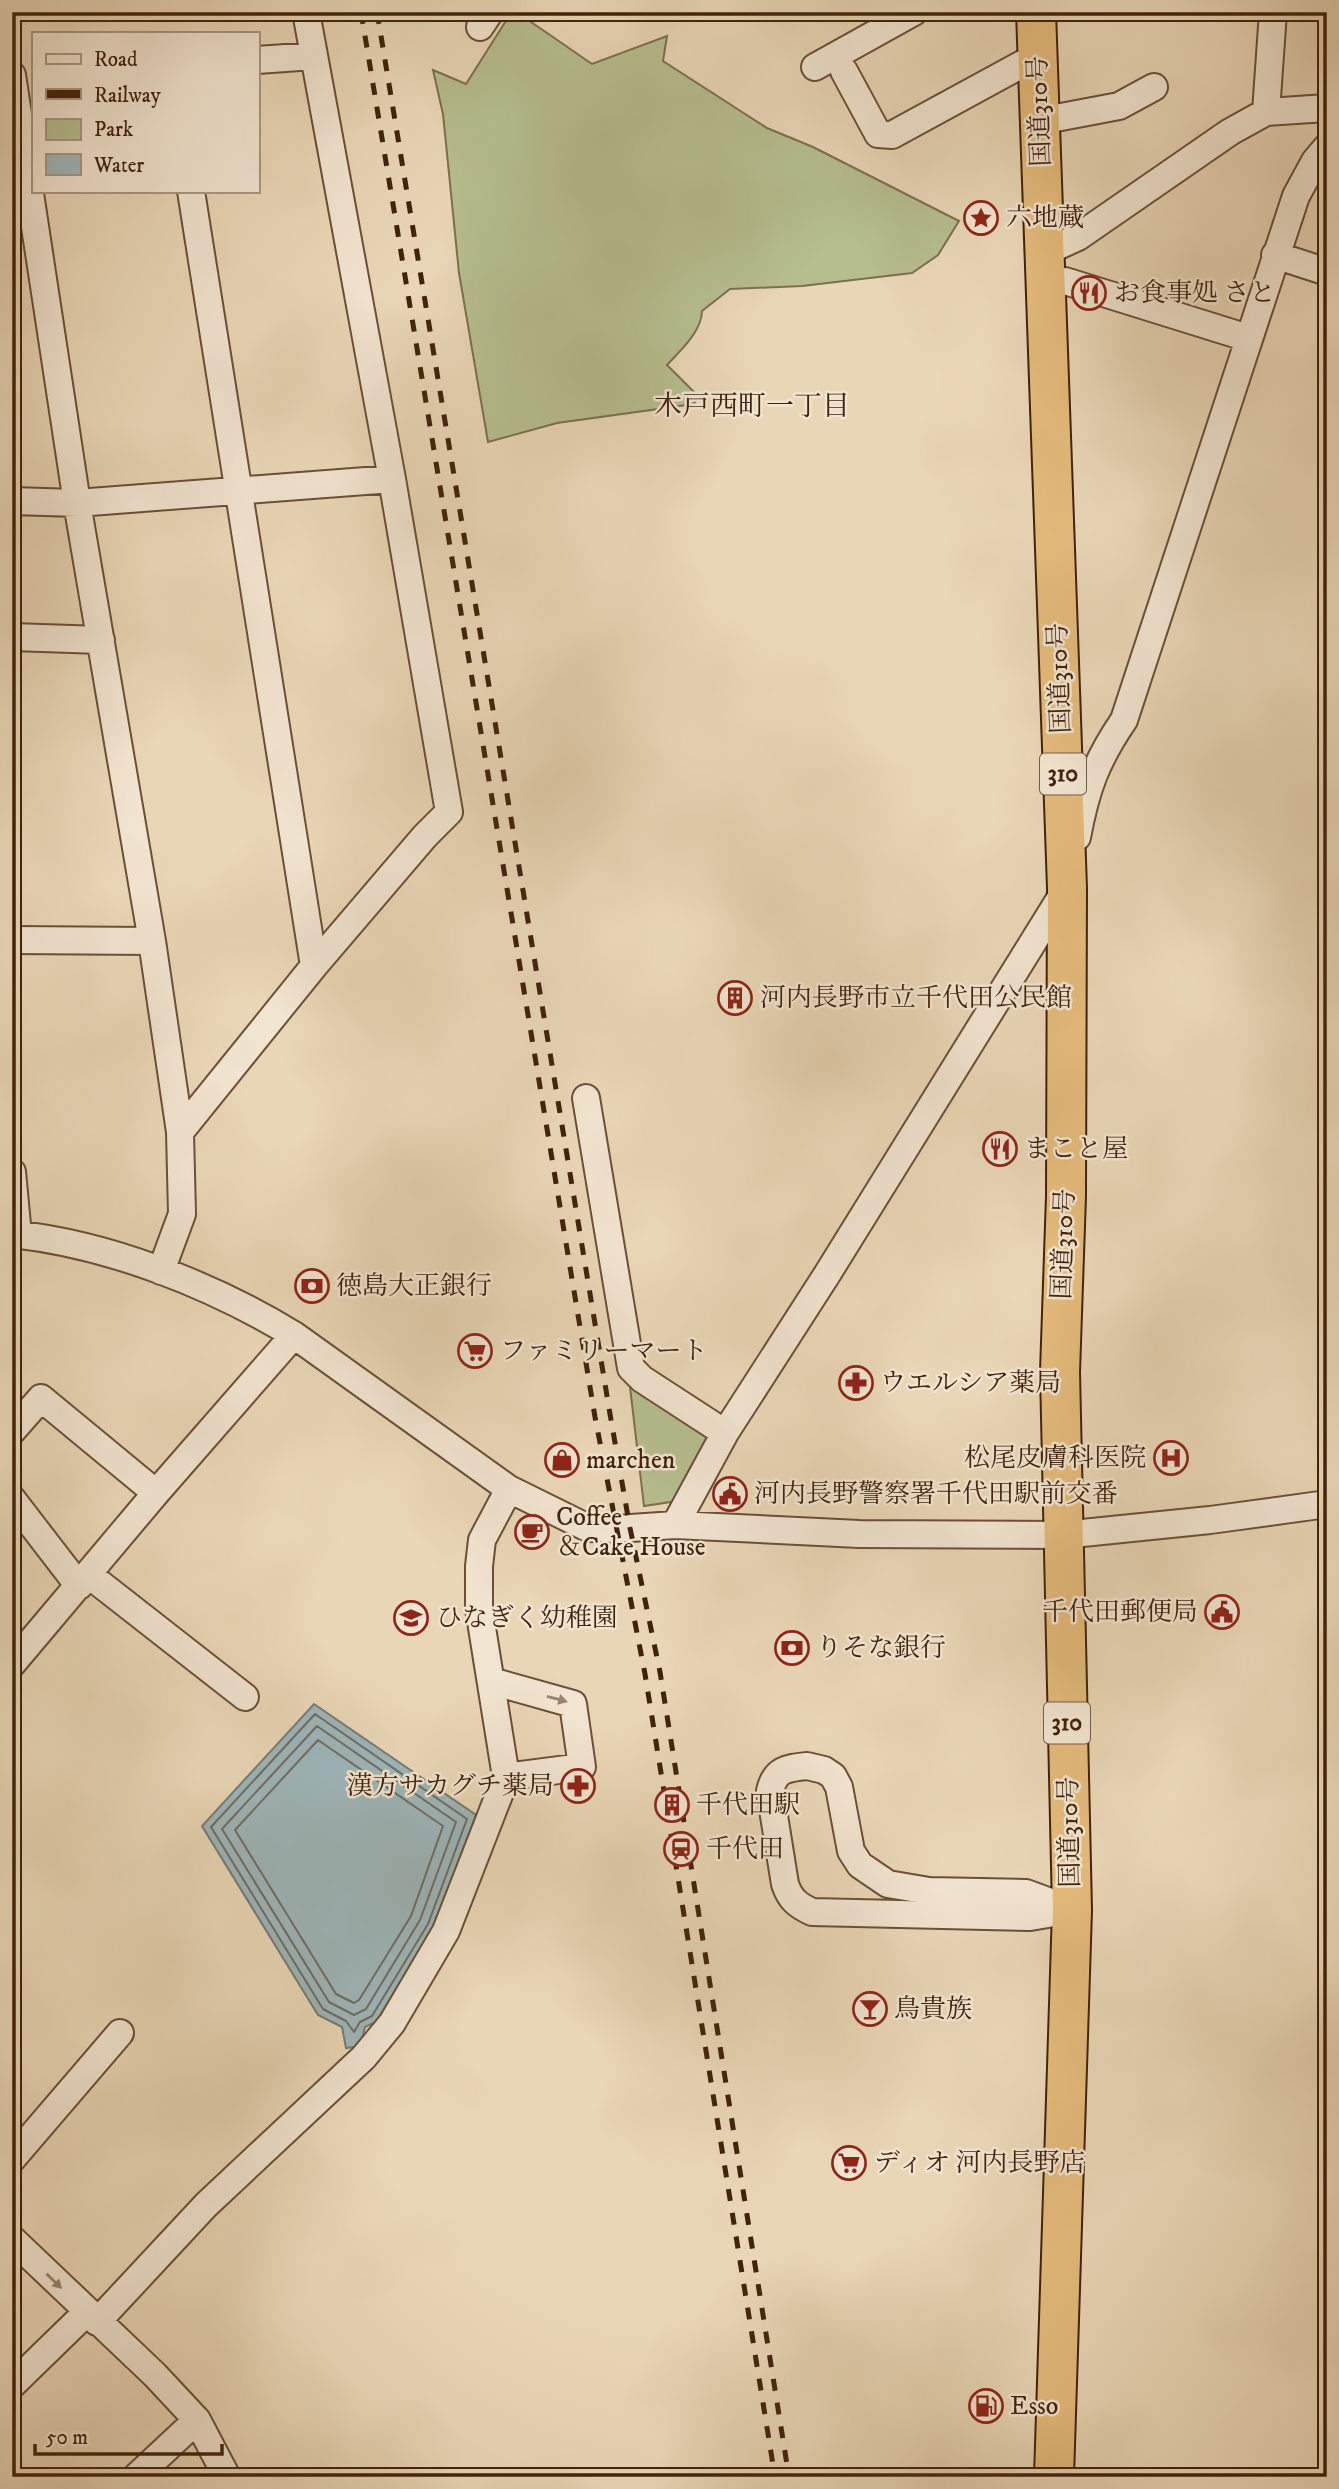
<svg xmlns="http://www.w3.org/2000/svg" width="1339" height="2489" font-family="'IM FELL DW Pica','Noto Serif JP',serif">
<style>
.green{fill:#b6be8e;stroke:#7c704e;stroke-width:2}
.water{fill:#9db6ba;stroke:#787b75;stroke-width:2}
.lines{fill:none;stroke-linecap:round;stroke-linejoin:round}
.shore{stroke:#6f6c64;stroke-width:2}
.minor-casing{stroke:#6b4f37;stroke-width:30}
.highway-casing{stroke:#41220d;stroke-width:42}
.minor{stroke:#f1e4d0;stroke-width:26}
.highway{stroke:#e4bb7b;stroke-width:38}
.rail{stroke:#41220d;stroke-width:5;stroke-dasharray:12 12;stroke-linecap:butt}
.oneway{fill:#99836e}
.labels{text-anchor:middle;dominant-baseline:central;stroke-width:5;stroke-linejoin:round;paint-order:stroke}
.shield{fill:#f1e4d0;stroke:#765c48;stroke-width:2}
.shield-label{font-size:24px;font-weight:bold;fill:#41220d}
.street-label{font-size:26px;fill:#41220d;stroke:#f1e4d0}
.poi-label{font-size:26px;fill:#41220d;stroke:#f1e4d0;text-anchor:start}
.neighbourhood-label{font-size:28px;fill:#41220d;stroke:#f1e4d0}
</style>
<rect width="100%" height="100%" fill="#e9d6b6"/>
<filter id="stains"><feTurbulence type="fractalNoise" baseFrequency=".00286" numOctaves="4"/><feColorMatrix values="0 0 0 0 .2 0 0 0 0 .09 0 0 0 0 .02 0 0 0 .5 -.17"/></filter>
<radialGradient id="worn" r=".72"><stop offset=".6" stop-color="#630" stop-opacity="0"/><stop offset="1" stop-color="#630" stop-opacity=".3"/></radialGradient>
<!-- green -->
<path class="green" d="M518,13L592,64L667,36L663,61L767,128L813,147L959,221L938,255L912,273L802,286L730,289L702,311C702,331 680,351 667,365L698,396L694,404L557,423L488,442L459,273L443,114L433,70L466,84L509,16Z
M630,1387L666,1405L712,1437L677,1501L644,1506Z"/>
<!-- water -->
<path class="water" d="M314,1704L476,1815L434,1927L376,2022L365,2027L360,2046L346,2048L342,2027L318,2015L202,1826Z"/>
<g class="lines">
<!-- shore -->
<path class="shore" d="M315,1714L467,1819L428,1924L372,2016L360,2022L354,2032L346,2021L323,2009L211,1827Z
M317,1726L456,1822L420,1920L366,2009L354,2015L329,2002L222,1829Z
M318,1740L443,1826L411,1916L359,2000L354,2003L336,1994L235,1830Z"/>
<!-- minor casing -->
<g class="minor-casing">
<path id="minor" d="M480,27L490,12
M257,60L314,56
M815,67L914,12
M844,71L878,134L892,135L1037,56
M12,75L77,503L152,941L180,1132L182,1214L161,1271
M1266,112L1273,12
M1040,121L1119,106L1154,87
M191,191L314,966
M1045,252L1078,237L1230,132L1266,112L1327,108
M1275,255L1327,272
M1046,281H1065L1248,338
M12,501L77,503L392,479
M12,637L101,640
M1077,837C1086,789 1096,761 1124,720L1296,196L1315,161L1327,147
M12,940L152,941
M586,1098L631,1368L642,1379L725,1433
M180,1132L314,966L425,836L449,812L392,479L306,12
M12,1172L18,1235
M12,1234C108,1244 212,1285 294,1335L509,1489L588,1528L616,1529L675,1525L859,1534L1063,1535L1210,1520L1327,1504
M12,1431L41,1398L156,1493
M12,1499L79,1586
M675,1525L725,1433L826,1276L1066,889
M89,1575L245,1697
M12,1664L156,1493L294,1335
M491,1681L573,1704L582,1767L506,1777
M807,1766L824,1770L833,1776L839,1787L851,1851L860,1865L888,1884L929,1891L1026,1893L1072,1910L1030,1917L812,1912C797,1905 790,1899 785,1884L770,1791C775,1769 787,1768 807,1766Z
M12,2159L120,2033
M12,2239L155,2375L197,2420L227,2477
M97,2322L206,2205L364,2057L392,2023L446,1931L506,1777L479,1609V1566L482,1540L509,1489
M12,2385L87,2312
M136,2477L197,2420"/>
</g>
<!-- highway casing -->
<g class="highway-casing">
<path id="highway" d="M1036,12L1067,888L1066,1196L1060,1372L1072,1910L1054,2477"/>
</g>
<!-- minor -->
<use href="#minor" class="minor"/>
<!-- highway -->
<use href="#highway" class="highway"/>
<!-- rail -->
<path class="rail" d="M361,12L595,1417L645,1674L775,2477
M377,12L610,1414L630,1528L660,1672L789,2477"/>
</g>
<!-- one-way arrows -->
<defs><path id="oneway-solid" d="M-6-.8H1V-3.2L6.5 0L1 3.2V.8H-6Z" transform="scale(1.75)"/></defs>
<g class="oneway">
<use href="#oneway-solid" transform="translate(557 1699) rotate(15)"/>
<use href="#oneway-solid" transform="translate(54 2281) rotate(44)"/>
</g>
<!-- icons -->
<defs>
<g id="sight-ring" transform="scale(1.75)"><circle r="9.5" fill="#f1e4d0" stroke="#8f2418" stroke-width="1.5"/><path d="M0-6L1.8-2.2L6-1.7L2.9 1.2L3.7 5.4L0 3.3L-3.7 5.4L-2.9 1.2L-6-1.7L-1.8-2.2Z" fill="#8f2418"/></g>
<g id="restaurant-ring" transform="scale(1.75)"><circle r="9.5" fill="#f1e4d0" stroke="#8f2418" stroke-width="1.5"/><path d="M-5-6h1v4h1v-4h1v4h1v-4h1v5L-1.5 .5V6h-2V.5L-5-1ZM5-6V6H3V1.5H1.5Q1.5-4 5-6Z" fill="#8f2418"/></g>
<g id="building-ring" transform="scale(1.75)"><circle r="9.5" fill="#f1e4d0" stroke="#8f2418" stroke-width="1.5"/><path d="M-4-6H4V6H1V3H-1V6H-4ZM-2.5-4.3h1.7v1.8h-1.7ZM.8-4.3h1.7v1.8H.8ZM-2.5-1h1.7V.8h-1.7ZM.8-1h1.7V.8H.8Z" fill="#8f2418"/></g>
<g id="bank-ring" transform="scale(1.75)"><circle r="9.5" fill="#f1e4d0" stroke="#8f2418" stroke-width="1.5"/><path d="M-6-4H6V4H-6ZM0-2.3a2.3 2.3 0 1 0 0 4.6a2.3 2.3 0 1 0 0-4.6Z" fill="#8f2418"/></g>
<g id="supermarket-ring" transform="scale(1.75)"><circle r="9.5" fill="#f1e4d0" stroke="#8f2418" stroke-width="1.5"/><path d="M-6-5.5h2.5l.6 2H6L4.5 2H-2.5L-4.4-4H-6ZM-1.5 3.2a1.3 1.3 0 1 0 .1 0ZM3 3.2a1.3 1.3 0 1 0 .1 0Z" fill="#8f2418"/></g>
<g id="pharmacy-ring" transform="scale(1.75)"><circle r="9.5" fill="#f1e4d0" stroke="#8f2418" stroke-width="1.5"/><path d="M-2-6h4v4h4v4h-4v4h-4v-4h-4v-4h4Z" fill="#8f2418"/></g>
<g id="hospital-ring" transform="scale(1.75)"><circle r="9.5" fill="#f1e4d0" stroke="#8f2418" stroke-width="1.5"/><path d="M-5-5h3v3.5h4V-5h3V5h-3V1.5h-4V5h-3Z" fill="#8f2418"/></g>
<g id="shop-ring" transform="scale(1.75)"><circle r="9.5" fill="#f1e4d0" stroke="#8f2418" stroke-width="1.5"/><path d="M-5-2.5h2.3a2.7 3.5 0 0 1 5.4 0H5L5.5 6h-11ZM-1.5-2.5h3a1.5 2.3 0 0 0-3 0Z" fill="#8f2418"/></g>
<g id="civic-ring" transform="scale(1.75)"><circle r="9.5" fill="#f1e4d0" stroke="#8f2418" stroke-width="1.5"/><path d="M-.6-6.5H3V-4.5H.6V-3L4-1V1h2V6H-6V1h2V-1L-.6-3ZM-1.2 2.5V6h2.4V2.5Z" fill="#8f2418"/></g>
<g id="cafe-ring" transform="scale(1.75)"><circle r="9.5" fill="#f1e4d0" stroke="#8f2418" stroke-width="1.5"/><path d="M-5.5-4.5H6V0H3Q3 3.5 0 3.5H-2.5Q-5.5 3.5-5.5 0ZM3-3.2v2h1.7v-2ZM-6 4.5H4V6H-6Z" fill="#8f2418"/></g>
<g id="school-ring" transform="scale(1.75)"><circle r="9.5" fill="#f1e4d0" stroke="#8f2418" stroke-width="1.5"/><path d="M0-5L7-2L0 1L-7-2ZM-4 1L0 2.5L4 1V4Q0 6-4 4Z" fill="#8f2418"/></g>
<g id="station-ring" transform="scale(1.75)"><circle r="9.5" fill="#f1e4d0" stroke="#8f2418" stroke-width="1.5"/><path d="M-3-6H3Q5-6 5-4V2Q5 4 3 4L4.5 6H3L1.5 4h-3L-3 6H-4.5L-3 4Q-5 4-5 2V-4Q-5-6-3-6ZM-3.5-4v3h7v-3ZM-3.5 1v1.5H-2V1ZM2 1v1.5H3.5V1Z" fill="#8f2418"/></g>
<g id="bar-ring" transform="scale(1.75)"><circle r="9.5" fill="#f1e4d0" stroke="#8f2418" stroke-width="1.5"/><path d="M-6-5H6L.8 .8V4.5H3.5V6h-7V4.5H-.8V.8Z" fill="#8f2418"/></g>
<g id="fuel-ring" transform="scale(1.75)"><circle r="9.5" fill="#f1e4d0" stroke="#8f2418" stroke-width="1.5"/><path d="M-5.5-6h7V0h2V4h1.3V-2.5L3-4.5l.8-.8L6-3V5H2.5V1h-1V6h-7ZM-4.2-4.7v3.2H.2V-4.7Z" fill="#8f2418"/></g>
</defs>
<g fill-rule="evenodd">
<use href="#sight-ring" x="981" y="218"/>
<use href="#restaurant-ring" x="1089" y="293"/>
<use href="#building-ring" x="735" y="998"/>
<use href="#restaurant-ring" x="1000" y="1149"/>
<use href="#bank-ring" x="312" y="1286"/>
<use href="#supermarket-ring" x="475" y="1351"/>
<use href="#pharmacy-ring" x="856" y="1383"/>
<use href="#hospital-ring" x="1171" y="1458"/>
<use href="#shop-ring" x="562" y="1460"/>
<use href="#civic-ring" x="730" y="1494"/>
<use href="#cafe-ring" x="532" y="1532"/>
<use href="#civic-ring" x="1222" y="1612"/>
<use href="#school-ring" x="411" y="1618"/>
<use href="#bank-ring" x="792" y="1648"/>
<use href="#pharmacy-ring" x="578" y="1786"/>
<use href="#building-ring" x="672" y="1805"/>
<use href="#station-ring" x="681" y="1849"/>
<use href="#bar-ring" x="870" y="2009"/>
<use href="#supermarket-ring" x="849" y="2163"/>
<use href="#fuel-ring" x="986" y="2406"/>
</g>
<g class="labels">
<!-- shield labels -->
<g class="shield">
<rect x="1040" y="753.5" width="46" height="41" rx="5"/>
<rect x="1044" y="1702.5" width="46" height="41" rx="5"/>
</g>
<g class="shield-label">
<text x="1063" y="774">310</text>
<text x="1067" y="1723">310</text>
</g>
<!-- street labels -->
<g class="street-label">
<text transform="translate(1040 111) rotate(-92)">国道310号</text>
<text transform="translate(1060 678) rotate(-92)">国道310号</text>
<text transform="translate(1064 1244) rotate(-88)">国道310号</text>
<text transform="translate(1070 1832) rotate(-91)">国道310号</text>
</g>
<!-- poi labels -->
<g class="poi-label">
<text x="1006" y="218">六地蔵</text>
<text x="1114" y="293">お食事処 さと</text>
<text x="760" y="998">河内長野市立千代田公民館</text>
<text x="1024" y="1149">まこと屋</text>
<text x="336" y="1286">徳島大正銀行</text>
<text x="500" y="1351">ファミリーマート</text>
<text x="880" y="1383">ウエルシア薬局</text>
<text x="1146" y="1458" text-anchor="end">松尾皮膚科医院</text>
<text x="586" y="1460">marchen</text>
<text x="754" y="1494">河内長野警察署千代田駅前交番</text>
<text x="556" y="1517">Coffee<tspan x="556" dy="30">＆Cake House</tspan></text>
<text x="1198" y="1612" text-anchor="end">千代田郵便局</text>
<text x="436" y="1618">ひなぎく幼稚園</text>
<text x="816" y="1648">りそな銀行</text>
<text x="554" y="1786" text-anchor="end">漢方サカグチ薬局</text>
<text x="696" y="1805">千代田駅</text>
<text x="706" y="1849">千代田</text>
<text x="894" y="2009">鳥貴族</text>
<text x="874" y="2163">ディオ 河内長野店</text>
<text x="1010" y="2406">Esso</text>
</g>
<!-- neighbourhood labels -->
<g class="neighbourhood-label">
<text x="752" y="406">木戸西町一丁目</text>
</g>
</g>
<!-- margin -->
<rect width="1339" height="2489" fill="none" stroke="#e9d6b6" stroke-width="42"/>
<rect x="14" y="14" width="1311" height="2461" fill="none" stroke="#41220d" stroke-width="3.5"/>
<rect x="21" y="21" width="1297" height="2447" fill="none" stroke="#41220d" stroke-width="2"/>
<!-- legend -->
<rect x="32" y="32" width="228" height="161" fill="#f1e4d0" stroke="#ab9682" stroke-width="2"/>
<rect x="46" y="54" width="35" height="10" fill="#f1e4d0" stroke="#ab9682" stroke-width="2"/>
<text x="94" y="66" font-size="21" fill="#41220d">Road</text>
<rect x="46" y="89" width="35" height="10" fill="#41220d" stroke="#ab9682" stroke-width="2"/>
<text x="94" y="102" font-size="21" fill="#41220d">Railway</text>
<rect x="46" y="119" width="35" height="21" fill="#b6be8e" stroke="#ab9682" stroke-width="2"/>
<text x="94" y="136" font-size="21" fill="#41220d">Park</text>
<rect x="46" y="154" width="35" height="21" fill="#9db6ba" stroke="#ab9682" stroke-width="2"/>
<text x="94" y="172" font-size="21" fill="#41220d">Water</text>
<!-- scale -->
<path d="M35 2444v10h187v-10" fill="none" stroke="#41220d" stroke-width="3.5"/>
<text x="46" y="2444" font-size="21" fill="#41220d" stroke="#f1e4d0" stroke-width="5" paint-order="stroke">50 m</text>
<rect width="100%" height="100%" filter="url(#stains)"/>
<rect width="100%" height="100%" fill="url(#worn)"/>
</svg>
